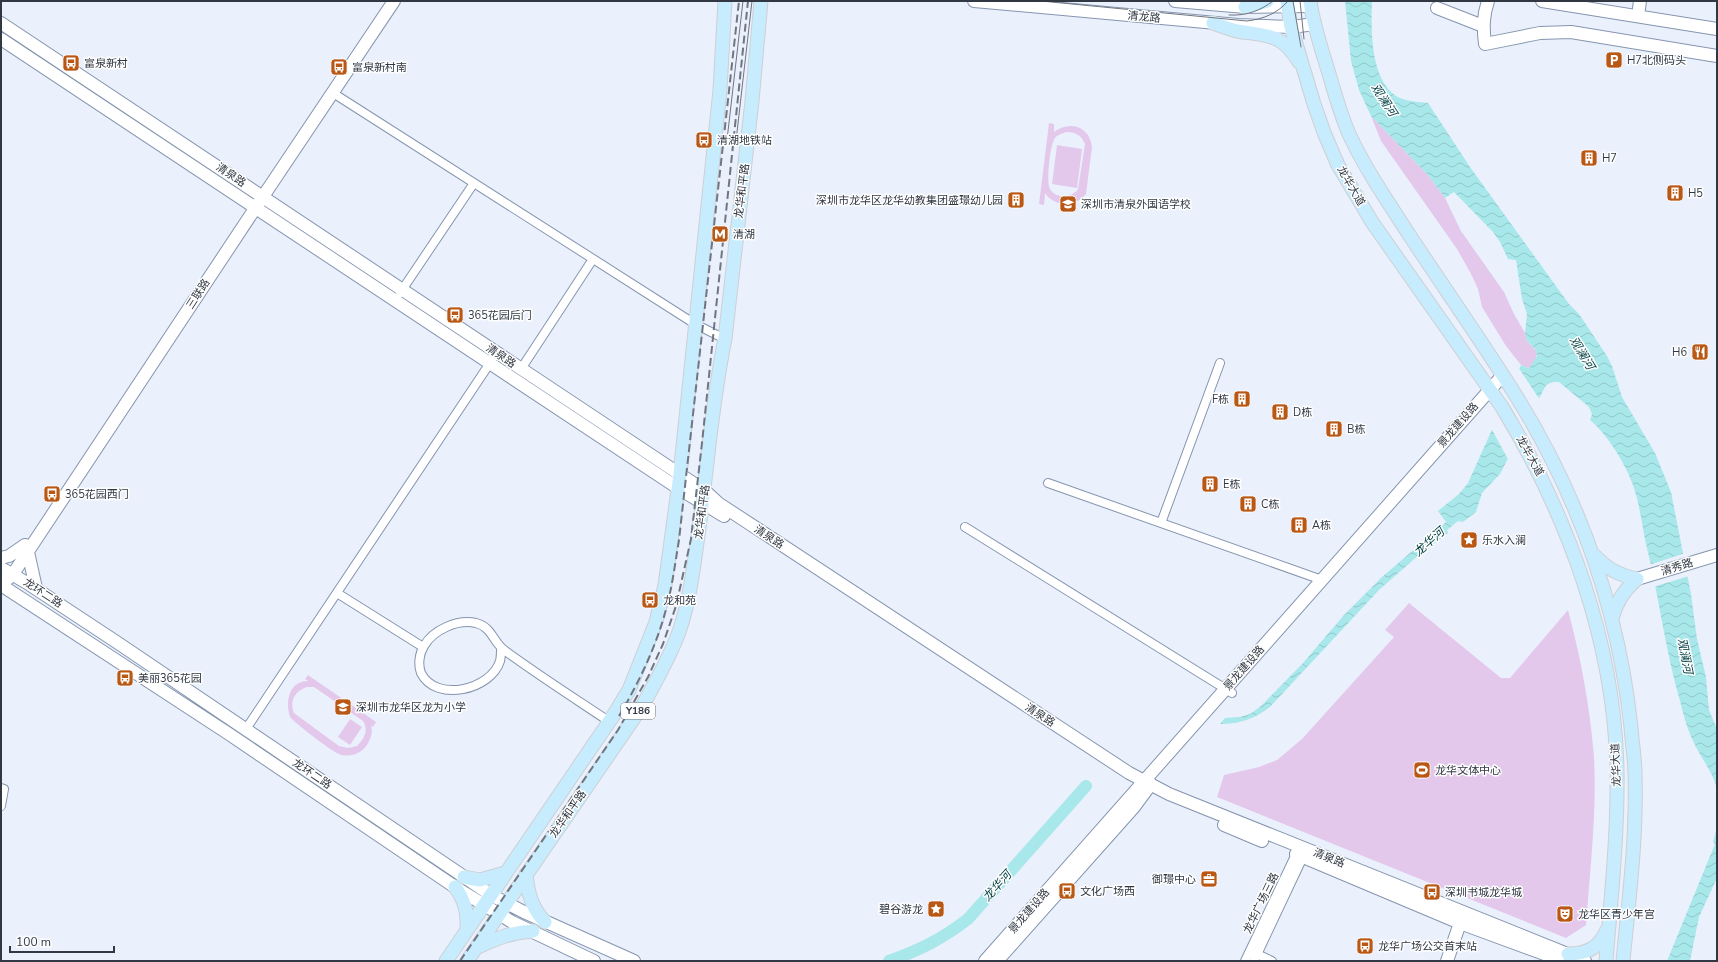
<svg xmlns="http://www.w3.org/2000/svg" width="1718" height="962" font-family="'Nunito Sans','Noto Sans SC',sans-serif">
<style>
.grass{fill:#e4c8eb;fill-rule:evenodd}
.water{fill:url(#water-waves)}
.pier{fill:#eaf1fd}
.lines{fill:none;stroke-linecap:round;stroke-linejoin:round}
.river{stroke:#a8e7ea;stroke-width:12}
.street-casing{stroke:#8595af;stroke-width:10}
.secondary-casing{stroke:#8595af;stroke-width:14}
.primary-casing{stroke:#cecfd2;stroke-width:15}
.street{stroke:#fff;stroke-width:8}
.secondary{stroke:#fff;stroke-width:12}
.primary{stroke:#c7ecfe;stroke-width:13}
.tram{stroke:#6f7681;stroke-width:1}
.rail{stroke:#6f7681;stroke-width:2;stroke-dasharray:8 4;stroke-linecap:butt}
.labels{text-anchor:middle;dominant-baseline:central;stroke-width:3;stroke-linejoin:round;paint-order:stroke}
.shield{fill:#fefefe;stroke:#6e737b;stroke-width:1}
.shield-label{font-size:10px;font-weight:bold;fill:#313843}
.street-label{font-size:11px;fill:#313843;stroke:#fefefe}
.poi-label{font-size:11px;fill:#313843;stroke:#fefefe;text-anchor:start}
.water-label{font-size:12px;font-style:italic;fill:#013f42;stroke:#fefefe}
</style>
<defs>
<pattern id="water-waves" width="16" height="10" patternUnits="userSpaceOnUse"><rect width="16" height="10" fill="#a8e7ea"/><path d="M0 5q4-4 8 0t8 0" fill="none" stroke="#91c7ca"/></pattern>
</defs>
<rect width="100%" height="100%" fill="#eaf1fd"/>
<!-- grass -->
<path class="grass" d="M1371,116L1427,174L1445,198L1461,231L1504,292L1514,314L1525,333L1527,341L1537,352L1536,359L1529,368L1521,365L1506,346L1482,307L1478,289L1471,274L1457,249L1381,141Z
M1049,123L1054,124V132C1069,120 1090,126 1092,147L1086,194C1076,207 1054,207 1045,193L1044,205L1039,204ZM1066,132C1076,132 1081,135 1085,144L1078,189C1072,198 1056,199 1050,189C1046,183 1050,146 1054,140C1056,135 1061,134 1066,132Z
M1057,145L1082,149L1077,188L1052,184Z
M1409,603L1501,678H1510L1568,610C1581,659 1590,707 1594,757C1597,813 1590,870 1586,925L1566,938L1217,797L1224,775L1259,767L1277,760L1302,739L1394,637L1385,630Z
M308,675L376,722L373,727L371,725C373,732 371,739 367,745C361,754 349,758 339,754C331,751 296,724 290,717C285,702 289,681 308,681L305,679ZM307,687H314L363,721C369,731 364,739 357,746L348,748L339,746L294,713C289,701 295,691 307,687Z
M350,719L362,727L350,745L338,737Z"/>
<!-- water -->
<path class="water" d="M1345,1H1372C1371,28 1370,79 1396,96C1404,101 1418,102 1428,103L1470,167L1569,304L1579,314L1607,356L1612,366L1622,397L1655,453L1671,492L1691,594L1697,639L1706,677L1709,710L1717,729V790C1714,774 1703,761 1696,747C1688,732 1684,717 1680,701C1665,650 1659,596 1646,544C1642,526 1640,506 1634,488C1627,466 1608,435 1590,420L1592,414L1589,407L1559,382C1553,382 1549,382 1545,387L1500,474L1482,493L1476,512L1463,522L1458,521L1447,530L1448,533L1420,554L1379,590L1270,707C1254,719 1240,724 1220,724L1225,718L1240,717L1250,714L1261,706L1303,663L1344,615L1382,577L1446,522L1438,511L1459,494L1468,483L1521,365L1529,368L1537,356L1535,349L1527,341L1525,333L1527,314L1522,299L1516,260L1508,259L1500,242L1493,232L1454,192L1445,198L1427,174L1371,116L1359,90L1351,61Z
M1717,828V878L1699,917L1690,961H1667L1715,844L1713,842Z"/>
<!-- pier -->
<path class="pier" d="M1518,367L1540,400L1509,461L1491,428Z
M1685,553L1689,576L1653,587L1649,565Z"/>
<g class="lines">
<!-- river -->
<path class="river" d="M889,961C920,950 942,939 968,919L1086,786"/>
<!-- street casing -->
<g class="street-casing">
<path id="street" d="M333,93L695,324L725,339
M400,293L474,183
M521,369L593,259
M1048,483L1322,580
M1161,523L1220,363
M965,527L1232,693
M337,593L423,647
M501,649C501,652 501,657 500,661C491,690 436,703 421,673C418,665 419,654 424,646C433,630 457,619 476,623C492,627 493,642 504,650C538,675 574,698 610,722
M246,729L490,363L495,352
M1,788L4,789L1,806
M1252,954H1257L1272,961
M1245,961L1296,854
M1254,961L1303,857"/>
</g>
<!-- secondary casing -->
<g class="secondary-casing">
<path id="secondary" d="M974,1L1238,25L1291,27L1315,24
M1175,1L1245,7L1311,6
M1488,1C1483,16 1483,28 1485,44L1540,33L1571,32L1717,56
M1542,1L1717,29
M1437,8L1483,26
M1638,16L1640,1
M1,23L705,491L718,503L1129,773L1169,794L1585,961
M1,39L678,488L724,516
M28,552L36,588
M1,558L9,556L25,545
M1,568L27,583L118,643L491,895L524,912L634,961
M1637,579L1717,555
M1,585L13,574L256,207L394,1
M1,585L229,734L455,887L512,922L594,961
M1224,825L1262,841
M1296,854L1460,923L1558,959
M985,961L1503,375
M997,961L1134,807L1151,784
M1447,961L1460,923"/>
</g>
<!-- primary casing -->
<g class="primary-casing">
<path id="primary" d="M1287,1L1291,27L1314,104L1325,135L1338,165L1372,222L1502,407C1568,516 1615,643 1617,771C1618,835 1611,898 1606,961
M1310,1C1313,23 1320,45 1327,67C1334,90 1340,114 1350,136C1367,172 1390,205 1412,239C1445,289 1480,339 1513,391C1578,494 1618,606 1631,727C1632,743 1635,758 1635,774C1637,836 1629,899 1623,961
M1245,7L1258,4L1267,1
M1213,23C1221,26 1229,29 1237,31C1267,36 1282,33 1299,62
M1594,555C1607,569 1619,575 1637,579
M1612,619C1616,602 1624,590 1637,579
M526,874C528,893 531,907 545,922
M464,877L480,880L505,873
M455,887C465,900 468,913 467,930
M476,948C495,939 511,932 533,931
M1568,954C1587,954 1599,948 1607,930
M446,961L613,716L629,690L656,622L665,585L680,475L720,90L725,1
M467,961L643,705C656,680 671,656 680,629C689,602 693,572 697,543C707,475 711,406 725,339L752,101L761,1"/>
</g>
<!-- street -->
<use href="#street" class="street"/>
<!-- secondary -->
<use href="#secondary" class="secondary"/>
<!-- primary -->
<use href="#primary" class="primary"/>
<!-- tram -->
<path class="tram" d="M1041,1L1247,21C1263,19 1277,14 1288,1
M1293,1L1301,47
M1300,1L1304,39
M1229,15C1246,16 1260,11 1273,1
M727,140L743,1
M736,141L752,1"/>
<!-- rail -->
<path class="rail" d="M619,716C638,684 655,649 665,613C672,589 675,564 679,540L739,1
M460,961L618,730L648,677L663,644L676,606L691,539L702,443L748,1"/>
</g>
<!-- icons -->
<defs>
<g id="parking-square" transform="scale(0.9)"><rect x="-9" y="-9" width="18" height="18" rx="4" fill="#b95815" stroke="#fefefe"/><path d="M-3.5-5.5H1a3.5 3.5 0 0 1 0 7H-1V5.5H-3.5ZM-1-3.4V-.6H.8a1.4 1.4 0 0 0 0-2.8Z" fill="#fff"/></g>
<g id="bus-square" transform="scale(0.9)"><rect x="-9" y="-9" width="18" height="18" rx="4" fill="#b95815" stroke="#fefefe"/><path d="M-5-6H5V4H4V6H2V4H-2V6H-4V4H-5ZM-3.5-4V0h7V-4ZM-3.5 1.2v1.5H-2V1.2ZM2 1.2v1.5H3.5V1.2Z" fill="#fff"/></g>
<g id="building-square" transform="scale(0.9)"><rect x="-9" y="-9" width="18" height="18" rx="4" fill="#b95815" stroke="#fefefe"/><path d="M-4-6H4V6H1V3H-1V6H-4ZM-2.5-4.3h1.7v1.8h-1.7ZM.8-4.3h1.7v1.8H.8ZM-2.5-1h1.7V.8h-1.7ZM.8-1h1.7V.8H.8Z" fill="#fff"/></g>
<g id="school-square" transform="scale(0.9)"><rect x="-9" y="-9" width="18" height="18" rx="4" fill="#b95815" stroke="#fefefe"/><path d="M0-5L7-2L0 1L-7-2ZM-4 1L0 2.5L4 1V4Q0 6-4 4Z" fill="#fff"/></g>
<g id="metro-square" transform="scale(0.9)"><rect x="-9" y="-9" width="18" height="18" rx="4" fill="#b95815" stroke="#fefefe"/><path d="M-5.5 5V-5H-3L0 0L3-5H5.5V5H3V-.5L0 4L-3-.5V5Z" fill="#fff"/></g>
<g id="restaurant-square" transform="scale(0.9)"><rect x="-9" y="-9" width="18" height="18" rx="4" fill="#b95815" stroke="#fefefe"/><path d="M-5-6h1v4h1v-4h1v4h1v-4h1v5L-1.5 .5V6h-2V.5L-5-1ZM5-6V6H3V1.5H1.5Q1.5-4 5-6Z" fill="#fff"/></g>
<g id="sight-square" transform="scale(0.9)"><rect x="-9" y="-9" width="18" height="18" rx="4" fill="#b95815" stroke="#fefefe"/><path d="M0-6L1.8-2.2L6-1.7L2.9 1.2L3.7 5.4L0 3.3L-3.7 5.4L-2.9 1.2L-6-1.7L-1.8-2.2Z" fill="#fff"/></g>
<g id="stadium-square" transform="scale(0.9)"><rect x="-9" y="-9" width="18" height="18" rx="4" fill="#b95815" stroke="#fefefe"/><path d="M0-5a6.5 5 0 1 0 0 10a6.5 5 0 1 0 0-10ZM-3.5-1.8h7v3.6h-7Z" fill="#fff"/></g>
<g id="office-square" transform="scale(0.9)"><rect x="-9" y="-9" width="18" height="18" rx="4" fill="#b95815" stroke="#fefefe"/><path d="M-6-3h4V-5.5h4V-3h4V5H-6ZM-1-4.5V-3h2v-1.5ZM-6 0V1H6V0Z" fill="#fff"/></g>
<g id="theatre-square" transform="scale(0.9)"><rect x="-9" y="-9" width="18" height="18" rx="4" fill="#b95815" stroke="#fefefe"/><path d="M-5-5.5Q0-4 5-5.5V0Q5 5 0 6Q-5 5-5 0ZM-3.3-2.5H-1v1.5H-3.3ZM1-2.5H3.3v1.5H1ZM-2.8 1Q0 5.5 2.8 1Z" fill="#fff"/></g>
</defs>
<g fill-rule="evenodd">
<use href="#parking-square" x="1614" y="60"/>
<use href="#bus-square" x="71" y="63"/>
<use href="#bus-square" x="339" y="67"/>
<use href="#bus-square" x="704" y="140"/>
<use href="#building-square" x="1589" y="158"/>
<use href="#building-square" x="1675" y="193"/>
<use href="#building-square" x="1016" y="200"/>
<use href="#school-square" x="1068" y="204"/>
<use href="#metro-square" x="720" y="234"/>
<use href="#bus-square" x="455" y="315"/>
<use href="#restaurant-square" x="1700" y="352"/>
<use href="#building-square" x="1242" y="399"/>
<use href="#building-square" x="1280" y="412"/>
<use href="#building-square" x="1334" y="429"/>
<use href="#building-square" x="1210" y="484"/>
<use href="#bus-square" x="52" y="494"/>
<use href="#building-square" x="1248" y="504"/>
<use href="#building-square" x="1299" y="525"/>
<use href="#sight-square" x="1469" y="540"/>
<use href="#bus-square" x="650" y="600"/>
<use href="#bus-square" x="125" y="678"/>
<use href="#school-square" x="343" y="707"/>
<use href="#stadium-square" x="1422" y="770"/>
<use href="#office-square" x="1209" y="879"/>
<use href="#bus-square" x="1067" y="891"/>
<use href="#bus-square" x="1432" y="892"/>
<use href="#sight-square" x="936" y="909"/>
<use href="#theatre-square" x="1565" y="914"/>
<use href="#bus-square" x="1365" y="946"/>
</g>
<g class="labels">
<!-- shield labels -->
<rect class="shield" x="621" y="703" width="34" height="16" rx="3"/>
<g class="shield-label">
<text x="638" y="711">Y186</text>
</g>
<!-- street labels -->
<g class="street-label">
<text transform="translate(1144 17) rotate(5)">清龙路</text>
<text transform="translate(231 175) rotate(34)">清泉路</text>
<text transform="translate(1351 186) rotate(60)">龙华大道</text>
<text transform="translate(742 191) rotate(-83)">龙华和平路</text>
<text transform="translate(198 294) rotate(-57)">三联路</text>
<text transform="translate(501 356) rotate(34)">清泉路</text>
<text transform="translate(1458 425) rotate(-49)">景龙建设路</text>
<text transform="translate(1530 456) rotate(61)">龙华大道</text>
<text transform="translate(702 512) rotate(-82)">龙华和平路</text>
<text transform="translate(769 537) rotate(33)">清泉路</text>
<text transform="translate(1677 567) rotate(-17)">清秀路</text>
<text transform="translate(43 593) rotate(33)">龙环二路</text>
<text transform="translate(1244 668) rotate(-49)">景龙建设路</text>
<text transform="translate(1040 715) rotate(33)">清泉路</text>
<text transform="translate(1616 765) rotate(-92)">龙华大道</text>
<text transform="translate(312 774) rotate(34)">龙环二路</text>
<text transform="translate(568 814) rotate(-55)">龙华和平路</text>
<text transform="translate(1329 858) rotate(22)">清泉路</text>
<text transform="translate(1261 903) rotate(-64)">龙华广场三路</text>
<text transform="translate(1029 911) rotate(-49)">景龙建设路</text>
</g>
<!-- poi labels -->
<g class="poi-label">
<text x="1627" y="60">H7北侧码头</text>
<text x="84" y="63">富泉新村</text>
<text x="352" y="67">富泉新村南</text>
<text x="717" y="140">清湖地铁站</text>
<text x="1602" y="158">H7</text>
<text x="1688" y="193">H5</text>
<text x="1003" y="200" text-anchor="end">深圳市龙华区龙华幼教集团盛璟幼儿园</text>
<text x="1081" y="204">深圳市清泉外国语学校</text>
<text x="733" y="234">清湖</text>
<text x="468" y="315">365花园后门</text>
<text x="1687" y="352" text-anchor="end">H6</text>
<text x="1229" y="399" text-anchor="end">F栋</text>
<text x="1293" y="412">D栋</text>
<text x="1347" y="429">B栋</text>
<text x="1223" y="484">E栋</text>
<text x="65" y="494">365花园西门</text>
<text x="1261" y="504">C栋</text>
<text x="1312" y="525">A栋</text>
<text x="1482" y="540">乐水入澜</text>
<text x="663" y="600">龙和苑</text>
<text x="138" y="678">美丽365花园</text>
<text x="356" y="707">深圳市龙华区龙为小学</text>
<text x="1435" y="770">龙华文体中心</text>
<text x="1196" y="879" text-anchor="end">御璟中心</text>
<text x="1080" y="891">文化广场西</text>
<text x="1445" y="892">深圳书城龙华城</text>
<text x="923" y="909" text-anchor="end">碧谷游龙</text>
<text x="1578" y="914">龙华区青少年宫</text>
<text x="1378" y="946">龙华广场公交首末站</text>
</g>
<!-- water labels -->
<g class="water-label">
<text transform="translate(1384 100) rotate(57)">观澜河</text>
<text transform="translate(1582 353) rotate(59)">观澜河</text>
<text transform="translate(1429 542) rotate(-42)">龙华河</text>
<text transform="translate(1685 656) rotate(79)">观澜河</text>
<text transform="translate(997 886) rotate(-48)">龙华河</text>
</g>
</g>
<!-- border -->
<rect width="1718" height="962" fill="none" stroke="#313843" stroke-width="4"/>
<!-- scale -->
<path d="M10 946v6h104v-6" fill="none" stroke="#313843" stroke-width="2"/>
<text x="16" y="946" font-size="12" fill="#313843" stroke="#fefefe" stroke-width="3" paint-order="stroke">100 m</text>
</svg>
